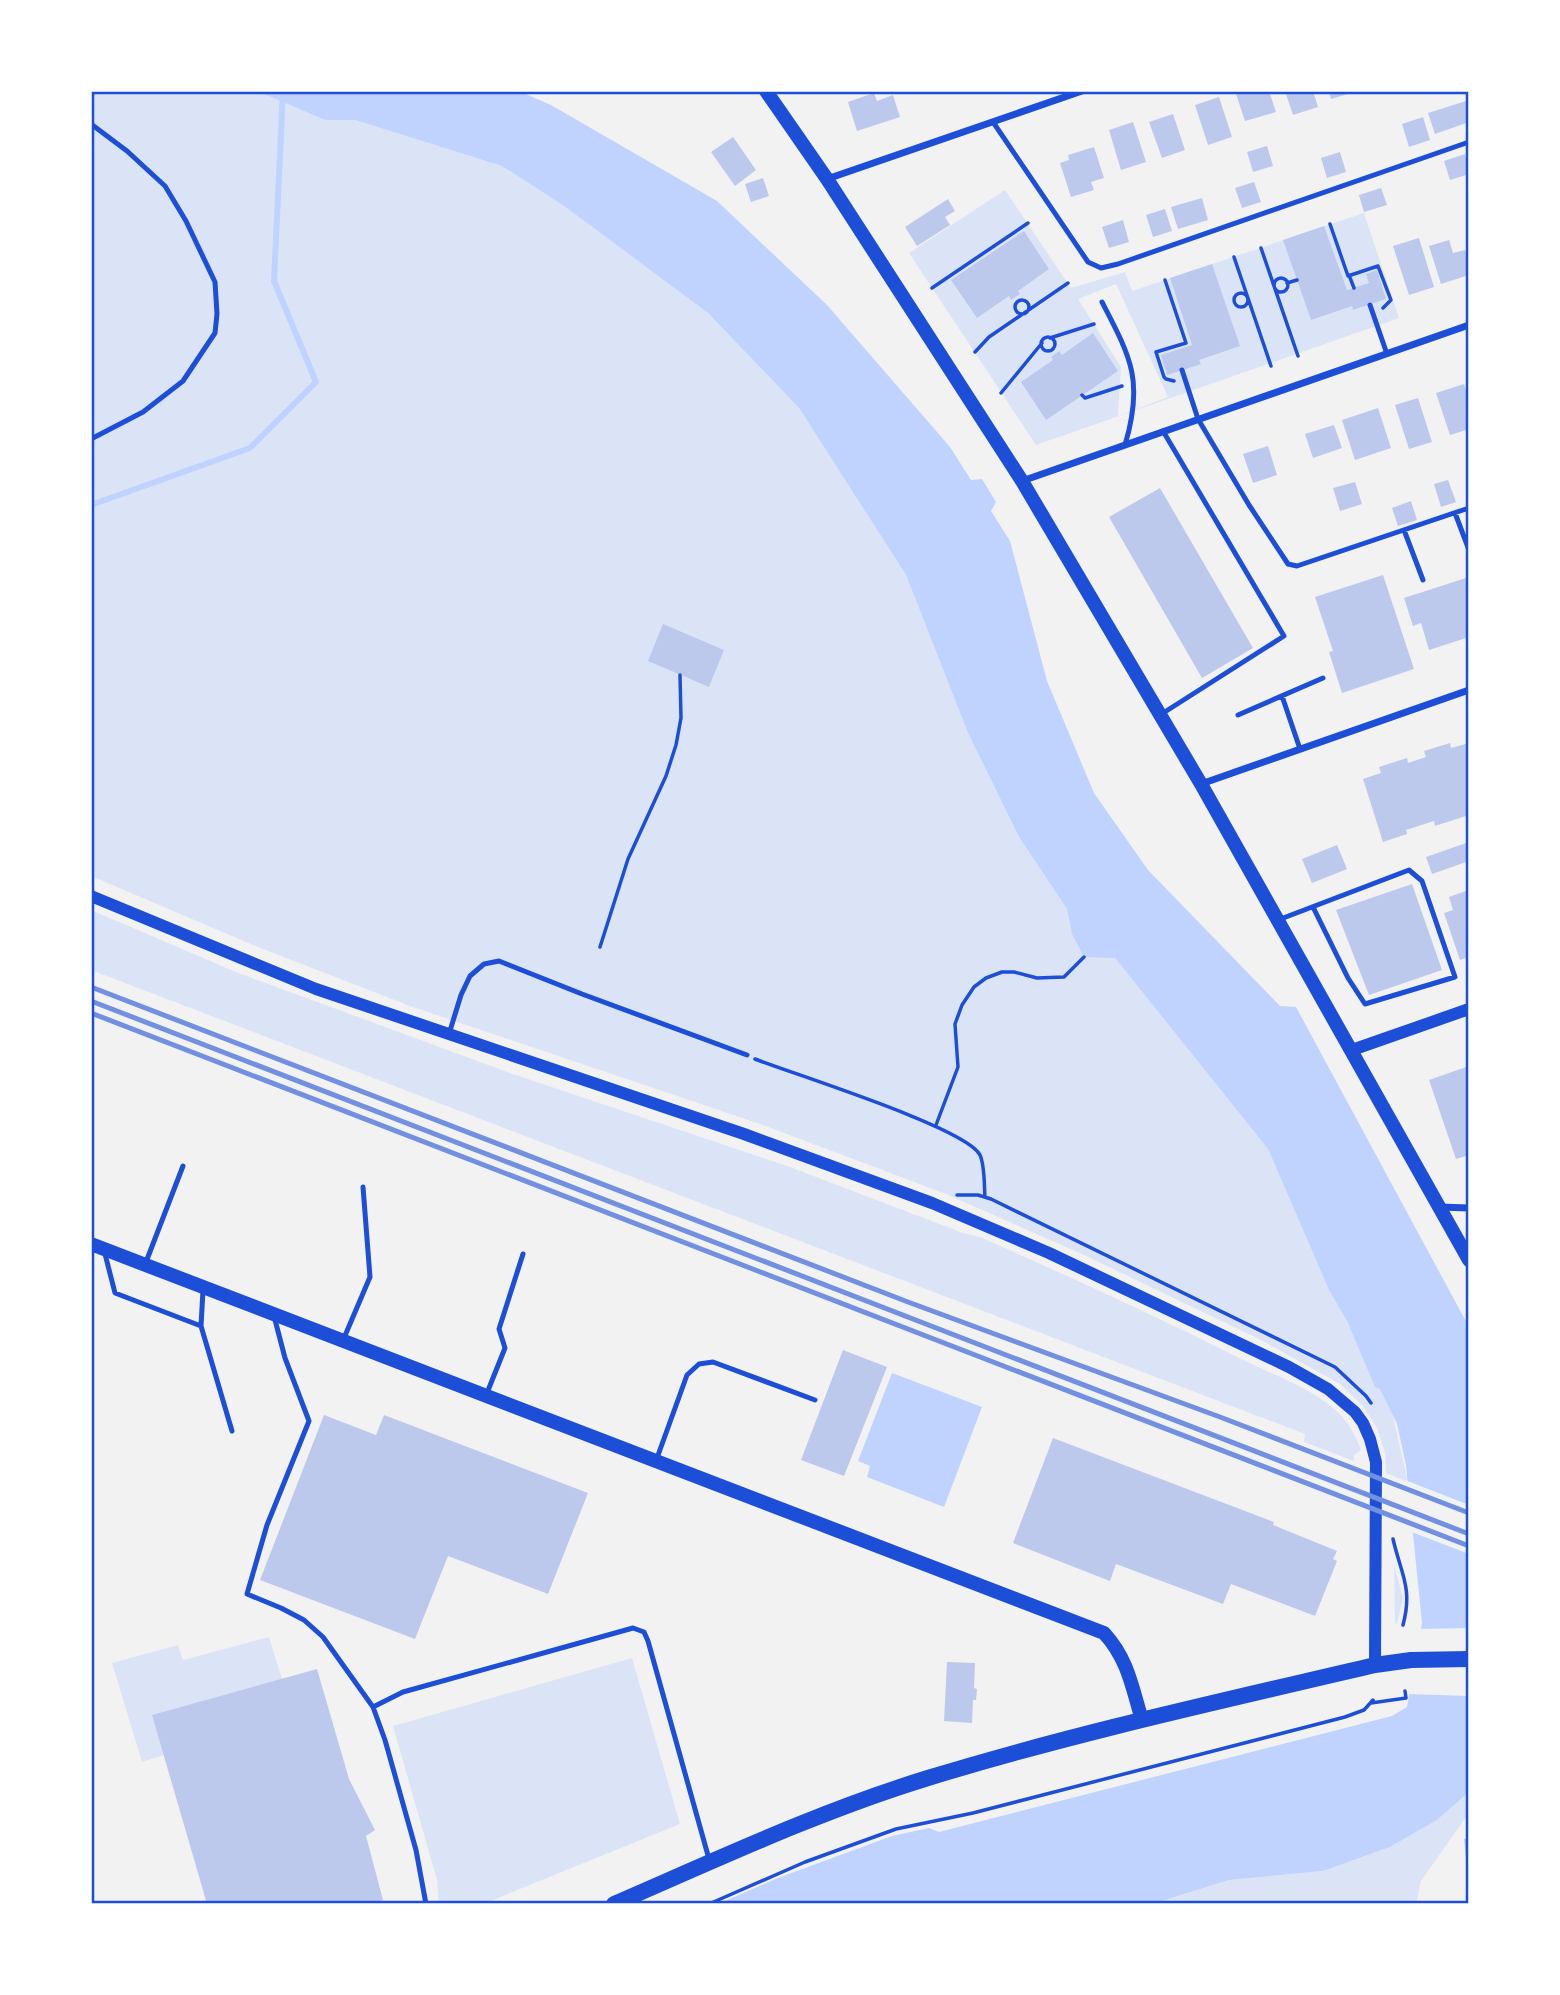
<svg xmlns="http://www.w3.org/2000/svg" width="1560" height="1995" font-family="Manrope,sans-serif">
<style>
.green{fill:#dbe4f7;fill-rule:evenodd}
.water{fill:#bfd3fe}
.pier{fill:#f2f2f2}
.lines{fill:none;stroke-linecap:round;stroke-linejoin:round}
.stream{stroke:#bfd3fe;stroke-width:6}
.building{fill:#bdc9ec}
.path{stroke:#1d4ed8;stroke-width:3.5}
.service{stroke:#1d4ed8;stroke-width:5}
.minor{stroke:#1d4ed8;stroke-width:7}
.tertiary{stroke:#1d4ed8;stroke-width:12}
.secondary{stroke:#1d4ed8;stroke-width:14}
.primary{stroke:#1d4ed8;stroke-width:16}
.rail{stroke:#7290e2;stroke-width:5}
.neatline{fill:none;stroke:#1d4ed8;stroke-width:2.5}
</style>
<rect width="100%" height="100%" fill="#f2f2f2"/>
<!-- green -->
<path class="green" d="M91,91H257L325,120H355L502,166L564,206L708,313L799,408L906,575L968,733L1019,837L1067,909L1072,934L1115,958L1268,1149L1329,1290L1348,1323L1392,1412L1408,1482L1386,1473L1385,1453L1377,1428L1363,1406L1340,1384L1261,1340L1082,1254L946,1194L763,1125L410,1006L258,947L91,876Z
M1005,190L1071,288L1125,272L1132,291L1364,213L1399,318L1036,445L909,253ZM1116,284L1168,397L1118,416L1121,367L1078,299Z
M91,910L236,972L513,1074L790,1167L963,1233L980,1237C1066,1275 1152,1314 1237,1357C1267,1372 1304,1385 1331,1406C1346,1418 1355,1433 1361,1450L1354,1455V1461L1304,1442L1305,1434L91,970Z
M1394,1564L1403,1598L1397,1624L1395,1623Z
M269,1637L282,1679L153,1715L164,1755L142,1762L112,1663L178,1645L183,1660Z
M632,1658L680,1824L483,1904H439L437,1880L393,1726Z
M1469,1792V1813L1421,1881L1416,1904H1153L1229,1880L1323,1871L1390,1847L1437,1820Z"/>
<!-- water -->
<path class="water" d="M257,91H519L551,105L717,201L827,305L950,447L971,480L982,479L996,502L991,511L1010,541L1047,681L1094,793L1148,870L1280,1006L1296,1007L1469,1327V1792L1437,1820L1390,1847L1323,1871L1229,1880L1162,1901V1904H718L778,1878L892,1836L929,1828L939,1832L1392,1716L1407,1707L1422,1623L1406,1465L1397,1424L1380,1389L1375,1387L1348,1323L1329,1290L1268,1149L1115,958L1084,957L1072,934L1067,909L1019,837L968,733L906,575L799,408L708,313L564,206L502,166L355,120H325Z
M892,1373L982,1407L944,1507L867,1477L870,1466L858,1461Z"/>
<!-- pier -->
<path class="pier" d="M1405,1480L1469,1505V1554L1409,1531Z
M1469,1628V1696L1408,1694L1417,1629Z"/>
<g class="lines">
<!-- stream -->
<path class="stream" d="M91,505L250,448L316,382L274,281L283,91"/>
</g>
<!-- building -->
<path class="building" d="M1245,91H1269L1276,112L1245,121L1236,94Z
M1285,91H1313L1318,107L1293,115Z
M1329,91H1355V92L1331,99Z
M874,93L877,101L893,95L900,117L857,131L848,102Z
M1219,97L1232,137L1208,145L1195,105Z
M1466,101L1469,122L1435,134L1428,113Z
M1173,114L1185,150L1162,158L1149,122Z
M1423,117L1430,140L1409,147L1402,124Z
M1133,122L1146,162L1121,170L1109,130Z
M733,137L756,170L735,186L711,152Z
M1267,146L1273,166L1253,172L1247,152Z
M1094,147L1104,178L1091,182L1094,190L1071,197L1060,163L1069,160L1068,155Z
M1340,152L1346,172L1327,178L1321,158Z
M1465,154L1469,174L1450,180L1444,161Z
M763,178L769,196L751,202L745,184Z
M1254,182L1261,202L1242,208L1235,188Z
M1381,188L1387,205L1364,212L1359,195Z
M1202,198L1208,220L1178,229L1171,207Z
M948,199L955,211L945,217L950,225L917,246L905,227Z
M1165,209L1172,231L1153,237L1146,215Z
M1123,220L1129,242L1109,248L1102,227Z
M1324,226L1347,290L1369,283L1366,274L1377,270L1386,299L1353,310L1352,306L1311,320L1283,240Z
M1024,231L1049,269L1018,291L1020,294L1011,300L1009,296L977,318L951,280Z
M1419,238L1434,287L1409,295L1393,246Z
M1449,240L1453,253L1465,250L1469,263V275L1441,284L1429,246Z
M1212,264L1240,346L1199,360L1201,364L1167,375L1161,355L1192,345L1170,278Z
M1093,333L1118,371L1046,420L1021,382L1053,360L1051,357L1059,351L1062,355Z
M1464,384L1469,400V429L1450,435L1436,393Z
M1418,398L1432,442L1409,449L1395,405Z
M1378,408L1391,448L1355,460L1342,420Z
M1334,425L1342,448L1313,458L1305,434Z
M1268,446L1277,475L1253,483L1243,454Z
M1448,480L1456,502L1441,507L1434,484Z
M1355,482L1362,504L1340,511L1333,488Z
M1160,488L1253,648L1202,678L1109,517Z
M1411,501L1417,520L1398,526L1392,508Z
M1383,575L1414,669L1342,693L1329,652L1333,651L1315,597Z
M1469,577V637L1429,650L1421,623L1413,626L1404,598Z
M663,624L724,650L709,687L648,661Z
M1450,743L1451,748L1469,743V815L1435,826L1434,821L1406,830L1407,834L1383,842L1363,779L1381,773L1379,767L1407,758L1408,763L1426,757L1424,751Z
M1469,842V861L1432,874L1426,857Z
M1337,845L1347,869L1312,883L1302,859Z
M1412,884L1442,970L1369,995L1336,910Z
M1466,891L1469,901V957L1460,960L1444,913L1453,910L1449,897Z
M1469,1066V1155L1456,1159L1429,1080Z
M843,1350L887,1367L844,1476L801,1460Z
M324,1415L376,1435L384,1415L588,1493L548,1594L448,1556L415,1639L260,1580Z
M1053,1438L1274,1522L1273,1525L1337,1551L1333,1559L1337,1561L1315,1616L1231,1584L1223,1604L1116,1564L1110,1581L1013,1543Z
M947,1662L975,1663L974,1688L977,1689L976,1700H973L972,1723L944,1721Z
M317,1669L349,1779L375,1830L366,1836L383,1900L369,1904H207L152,1715Z
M1469,1838V1869H1467L1464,1839Z"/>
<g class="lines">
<!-- path -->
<path class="path" d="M1330,224L1348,276L1378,266L1391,300L1383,308
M1261,248L1298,356
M1234,257L1271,366
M1349,275L1354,288
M1274 285a7 7 0 1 1 14 0a7 7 0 1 1-14 0Z
M1165,280L1186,343L1156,352L1164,377L1166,379L1174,381
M1287,283L1297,280
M932,288L1028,223
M1234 300a7 7 0 1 1 14 0a7 7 0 1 1-14 0Z
M1015 307a7 7 0 1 1 14 0a7 7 0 1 1-14 0Z
M1041 344a7 7 0 1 1 14 0a7 7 0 1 1-14 0Z
M1050,338L1094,324
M975,352L989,337L1068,283
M1001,393L1042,343
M1082,395L1085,398L1122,386
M600,947L628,859L666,776L676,745L681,718L680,675
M755,1059C793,1074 967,1128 980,1155C985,1166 984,1185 985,1197
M936,1125L958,1067L955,1024L962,1005L974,987L986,978L1002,972H1014L1037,978L1064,977L1084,957
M957,1195H978L991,1199L1335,1367L1366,1396L1371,1403
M1393,1539C1401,1574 1413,1588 1403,1625
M1371,1703L1406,1698L1405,1691
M709,1904L805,1862L896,1829L973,1813L1345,1717L1364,1710L1373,1700"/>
<!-- service -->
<path class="service" d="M993,122L1088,262L1101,268L1118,264L1469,142
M91,124L127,151L165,186L186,221L215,282L217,314L215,333L183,381L143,412L91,439
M1102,302C1131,358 1144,381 1125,445
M1370,305L1387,354
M1182,370L1198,419L1249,505L1288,564L1297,566L1469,508
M1455,513L1469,550
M1404,530L1423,580
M1282,696L1300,749
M1160,715L1284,636L1163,431
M1238,715L1323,678
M1278,920L1409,870L1422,881L1455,977L1365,1004L1348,978L1313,907
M449,1034L461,995L470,976L484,964L499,961L582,994L747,1055
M104,1250L115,1293L201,1326
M146,1262L183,1166
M203,1290L201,1326L232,1431
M274,1316L285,1358L309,1421L267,1525L247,1594L281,1608L304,1620L323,1637L373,1707L385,1740L416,1850L426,1904
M344,1338L370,1277L363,1187
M487,1393L505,1348L499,1329L523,1254
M657,1458L687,1375L699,1364L713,1362L815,1400
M373,1707L403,1692L633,1628L644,1632L648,1641L709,1859"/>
<!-- minor -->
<path class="minor" d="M827,179L1082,91
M1022,481L1469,325
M1201,784L1469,690
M1439,1207L1469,1208"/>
<!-- tertiary -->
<path class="tertiary" d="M91,896L316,989L744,1134L932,1203L1049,1253L1289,1367L1328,1389L1355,1412L1363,1423L1370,1439L1376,1462L1375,1665
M1352,1050L1469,1009"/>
<!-- secondary -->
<path class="secondary" d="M766,91L827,179L1022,481L1201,784L1469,1260
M91,1244L1104,1633C1128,1659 1132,1687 1142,1720"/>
<!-- primary -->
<path class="primary" d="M614,1904C718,1859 820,1811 928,1778C1075,1733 1226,1700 1375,1665L1411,1660L1469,1659"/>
<!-- rail -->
<path class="rail" d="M91,987L908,1302L1220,1417L1469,1513
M91,1001L1469,1534
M91,1013L1469,1546"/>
</g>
<!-- border -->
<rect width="1560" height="1995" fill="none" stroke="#ffffff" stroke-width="186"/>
<rect x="93" y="93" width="1374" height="1809" class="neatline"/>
</svg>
